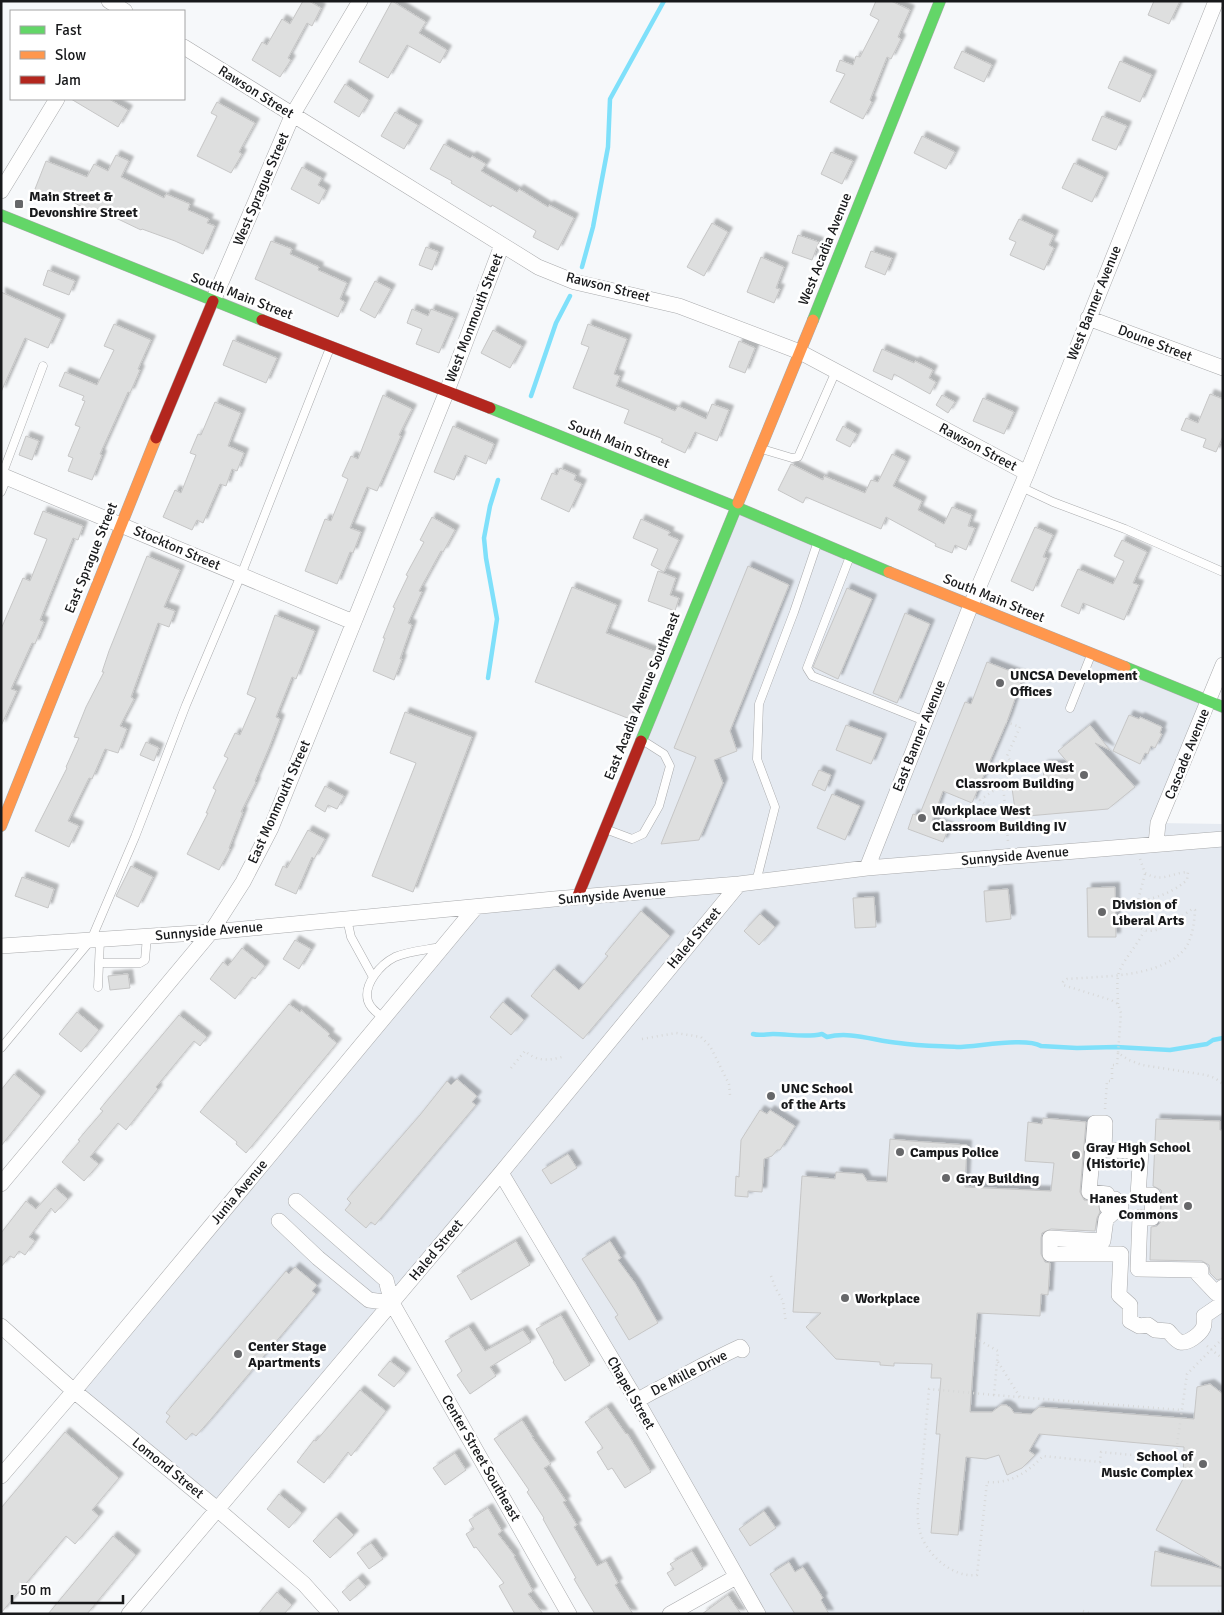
<svg xmlns="http://www.w3.org/2000/svg" width="1224" height="1615" font-family="Signika,sans-serif">
<style>
.built{fill:#e5eaf1}
.lines{fill:none;stroke-linecap:round;stroke-linejoin:round}
.stream{stroke:#7fe0fa;stroke-width:4.5}
.building{fill:#dedfdf;stroke:#c6c6c6;filter:url(#shadow)}
.lane-casing{stroke:#a9aaac;stroke-width:9}
.street-casing{stroke:#a9aaac;stroke-width:16}
.fast-casing{stroke:#a9aaac;stroke-width:12}
.slow-casing{stroke:#a9aaac;stroke-width:12}
.jam-casing{stroke:#a9aaac;stroke-width:12}
.path{stroke:#d7d8d8;stroke-width:2.5;stroke-dasharray:1 4;stroke-linecap:butt}
.lane{stroke:#fefefe;stroke-width:8}
.street{stroke:#fefefe;stroke-width:15}
.fast{stroke:#63d668;stroke-width:11}
.slow{stroke:#ff974d;stroke-width:11}
.jam{stroke:#b3261e;stroke-width:11}
.poi-dot{fill:#666769;stroke:#fff;stroke-width:2}
.labels{text-anchor:middle;dominant-baseline:central;stroke-width:5;stroke-linejoin:round;paint-order:stroke}
.street-label{font-size:14px;fill:#18191b;stroke:#fff}
.poi-label{font-size:14px;font-weight:bold;fill:#18191b;stroke:#fff;text-anchor:start}
</style>
<defs>
<filter id="shadow"><feDropShadow dx="4.5" dy="-4.5" stdDeviation="1" flood-color="#0004"/></filter>
</defs>
<rect width="100%" height="100%" fill="#f6f8fa"/>
<!-- built -->
<path class="built" d="M736,507L1208,701L1159,823L1223,824V1614H759L501,1173L217,1509L74,1391L476,907L577,898Z"/>
<g class="lines">
<!-- stream -->
<path class="stream" d="M582,267L593,227L608,147L610,99L664,1
M531,396L556,323L570,296
M488,678L497,619L486,558L484,538L490,506L498,480
M753,1034C760,1036 766,1034 773,1034C789,1034 806,1038 822,1034L827,1037C851,1031 875,1041 899,1043C918,1046 938,1046 957,1047C977,1047 1025,1037 1041,1046L1077,1048L1116,1047L1170,1050L1207,1044L1213,1040L1223,1038"/>
</g>
<!-- building -->
<path class="building" d="M303,1H309L321,8L312,26L307,23L288,58L291,60L280,77L252,60L262,42L267,45L282,19L290,24Z
M392,1L426,22L419,33L447,50L440,63L407,45L388,78L359,62Z
M876,1H891L910,10L898,37L901,39L891,59L887,57L870,100L872,102L863,119L830,102L845,74L836,71L840,60L853,65L856,56L860,57L879,20L870,15Z
M1154,1H1180L1169,24L1148,15Z
M962,51L992,65L984,82L954,68Z
M1120,61L1152,75L1140,102L1108,88Z
M345,84L369,100L359,117L334,102Z
M71,99H109L128,110L118,127Z
M217,102L255,123L239,152L242,154L231,173L197,156L217,116L211,113Z
M395,112L418,125L404,149L381,136Z
M1102,116L1127,126L1116,150L1092,140Z
M922,136L955,152L946,169L914,153Z
M444,144L470,158L472,156L486,164L481,171L517,192L519,189L548,207L549,205L574,218L558,250L533,237L536,231L492,205L491,207L451,183L452,181L430,169Z
M831,152L853,161L842,184L821,174Z
M116,155L129,161L121,177L164,198L166,194L190,204L188,210L209,219L207,223L215,226L203,254L175,241L142,229L141,230L97,209L95,214L60,195L59,199L35,189L46,161L87,177L94,164L108,171Z
M1074,163L1104,177L1092,202L1062,188Z
M302,167L322,178L318,185L326,190L319,204L291,189Z
M1019,219L1054,235L1049,245L1054,248L1044,270L1010,255L1016,242L1009,239Z
M712,223L728,232L704,276L687,267Z
M798,235L819,242L812,260L792,253Z
M271,241L292,249L290,254L319,267L318,270L347,283L340,299L345,302L338,317L255,279Z
M426,247L439,252L432,270L419,265Z
M871,251L892,258L885,275L865,267Z
M761,257L784,267L776,288L780,289L774,303L747,292Z
M48,270L75,281L69,295L43,285Z
M375,281L391,289L375,318L360,310Z
M1,292L61,319L48,348L25,338L1,392Z
M412,309L428,316L431,309L454,318L439,353L416,344L422,329L407,323Z
M114,324L151,340L138,369L140,370L130,393L128,392L100,454L102,455L92,480L68,471L73,458L68,456L80,427L75,425L85,401L82,400L84,396L59,386L65,372L97,385L114,350L104,346Z
M588,324L627,339L614,374L620,376L616,386L675,411L678,406L706,419L712,404L729,410L717,441L695,432L685,453L661,442L663,439L624,423L629,410L573,388L589,347L581,344Z
M493,330L522,346L510,368L481,353Z
M233,340L277,358L266,383L223,365Z
M739,341L755,348L745,373L729,367Z
M882,349L914,363L915,361L933,370L929,378L936,382L930,394L894,374L892,380L873,371Z
M1210,394L1223,399V436L1216,452L1203,447L1206,439L1181,430L1186,418L1198,423Z
M383,395L412,409L399,435L401,436L377,491L367,487L350,528L361,532L353,553L350,552L337,584L305,571L325,519L331,521L348,479L342,476L351,456L358,459Z
M942,395L955,402L948,413L936,405Z
M983,398L1014,412L1004,434L973,421Z
M215,402L241,413L228,446L244,453L237,471L232,469L226,486L220,484L203,523L197,520L192,530L163,517L175,490L181,493L196,455L190,453L198,434L201,435Z
M453,426L494,444L486,464L465,455L454,480L434,472Z
M843,426L857,434L850,447L836,440Z
M26,436L39,441L32,460L19,455Z
M892,454L906,461L893,486L922,501L918,510L944,524L952,507L972,515L968,526L975,528L966,550L955,545L952,553L935,546L936,544L886,517L881,529L806,497L803,503L778,490L791,464L823,480L824,476L865,493L871,480L878,482Z
M560,468L576,475L574,480L582,484L569,512L541,499L552,473L557,475Z
M43,511L83,526L78,540L73,538L40,620L44,622L35,644L32,643L11,689L17,691L1,726V629L23,578L30,581L47,539L34,534Z
M432,517L455,530L443,552L441,551L419,591L422,592L408,623L412,625L400,659H402L394,680L373,671L385,638H383L395,608L393,607L408,576L406,575L424,542L420,540Z
M641,519L670,532L668,535L679,540L664,572L651,565L658,549L633,538Z
M1035,527L1053,535L1043,557L1047,558L1033,591L1011,581Z
M1122,540L1147,552L1133,583L1139,585L1124,620L1083,603L1079,614L1061,606L1078,569L1113,584L1124,561L1114,556Z
M147,556L180,570L164,607L175,611L169,627L158,623L131,697L134,699L120,726L127,729L118,753L105,749L92,779L89,778L68,821L79,826L69,847L35,831L67,768L66,767L79,738L74,737L86,707L104,672H102L109,651Z
M748,566L789,585L730,731L737,751L714,760L723,783L699,840L661,844L696,757L674,748Z
M658,571L676,578L670,595L679,598L675,611L648,601Z
M572,587L617,605L606,633L656,652L630,719L535,682Z
M847,588L872,599L838,679L813,667Z
M905,613L930,624L897,703L873,693Z
M275,615L315,631L296,679L292,677L276,717L280,719L269,748L255,781L256,782L241,812H243L229,848L230,849L219,870L187,854L208,813H206L216,790L213,788L228,758L224,756L235,733L240,735L256,698L247,694Z
M987,662L1023,676L1008,719L972,803L943,791L932,821L949,827L943,842L908,829L913,814L919,816L965,702L971,704Z
M405,712L472,737L413,892L372,876L416,763L390,753Z
M1129,715L1139,719L1140,717L1162,727L1160,733L1162,734L1155,748L1151,746L1148,754L1145,753L1140,764L1113,751Z
M846,725L882,738L871,764L836,750Z
M1090,725L1110,750L1095,743L1135,787L1108,809L1016,817L1012,788L1044,784L1043,765L1069,764L1058,751Z
M146,742L159,748L154,761L140,755Z
M819,770L831,775L825,791L812,785Z
M325,786L344,796L337,809L328,805L325,812L315,806Z
M832,794L860,806L845,840L817,828Z
M308,830L325,839L314,859L312,857L296,894L275,885L283,866L287,868Z
M131,866L153,877L138,907L116,896Z
M22,877L54,889L48,908L15,896Z
M1115,887L1116,937H1088L1087,888Z
M1008,889L1011,919L986,922L984,891Z
M874,897L876,927L855,928L853,898Z
M641,911L670,936L583,1039L531,996L554,969L579,990L608,956L605,954Z
M760,914L775,927L759,945L744,931Z
M295,940L311,949L299,969L283,959Z
M242,948L265,966L255,979L252,977L235,999L210,979L223,962L228,966Z
M128,974L130,988L110,990L108,976Z
M503,1002L524,1020L511,1035L490,1017Z
M289,1004L300,1012L301,1010L330,1034L328,1036L337,1043L246,1153L236,1144L237,1142L200,1112Z
M77,1012L99,1030L81,1052L59,1034Z
M179,1015L207,1037L200,1046L194,1041L156,1087L158,1089L126,1130L118,1123L90,1157L99,1164L84,1181L62,1162L80,1141L78,1140L103,1111L100,1109Z
M14,1074L41,1096L1,1146V1090Z
M457,1079L477,1096L472,1102L476,1105L375,1225L371,1222L366,1228L345,1210L351,1203L347,1199L420,1115L447,1081L451,1085Z
M760,1110L767,1114L770,1110L795,1126L780,1150H777L772,1156L764,1159L762,1192L748,1191V1197L735,1196L736,1176L739,1177L741,1140Z
M1043,1118L1086,1122L1080,1192L1084,1200L1098,1202L1100,1212L1097,1218L1095,1231L1051,1229L1042,1233L1041,1238V1254L1045,1262L1050,1263L1048,1295L1041,1294L1040,1316L977,1313L970,1412H992L1001,1405H1006L1011,1408L1014,1413L1031,1414L1039,1407L1194,1419L1197,1387L1210,1384L1223,1394V1568L1156,1530L1183,1479L1184,1447L1039,1434L1029,1451L1035,1455L1022,1468L1007,1475L999,1455L986,1459L966,1457L958,1535L931,1533L940,1434H936L941,1378H931L932,1364L894,1363V1366L880,1365V1362L836,1359L806,1327L821,1313L793,1312L802,1176L835,1179L836,1172L863,1174L867,1181L887,1182L890,1139L911,1141L967,1145L965,1187L1051,1191L1054,1163L1025,1161L1028,1122L1042,1124Z
M1156,1119L1220,1121V1130H1223V1278L1217,1280L1210,1273L1209,1265L1202,1261L1150,1260L1151,1227L1157,1226L1160,1223L1162,1195L1161,1190L1153,1186Z
M568,1154L577,1168L551,1184L542,1170Z
M55,1188L68,1199L55,1213L51,1208L29,1237L35,1241L25,1255L19,1251L14,1258L10,1256L1,1267V1233L26,1201L36,1209Z
M516,1241L530,1265L471,1300L457,1276Z
M610,1241L621,1258L618,1260L635,1283L658,1323L629,1340L615,1317L618,1315L582,1259Z
M295,1267L317,1285L312,1291L316,1294L211,1419L196,1436L192,1433L186,1440L166,1422L170,1416L166,1413L286,1271L289,1274Z
M561,1315L590,1365L565,1381L553,1362L554,1361L536,1329Z
M469,1327L485,1351L523,1330L531,1342L490,1367L496,1376L470,1394L457,1375L462,1371L445,1341Z
M390,1361L406,1373L394,1387L378,1375Z
M360,1390L386,1411L351,1456L348,1452L324,1483L297,1462L314,1440L316,1441Z
M607,1407L626,1434L627,1433L651,1472L625,1488L612,1468L608,1470L597,1452L603,1448L585,1422Z
M522,1420L533,1437H532L551,1464L544,1468L566,1501L563,1502L577,1525L574,1527L597,1566L606,1561L618,1583L615,1585L633,1614H595L587,1601L574,1579L576,1578L543,1519L544,1518L527,1492L529,1490L494,1439Z
M65,1432L119,1478L92,1510L99,1516L75,1544L66,1536L1,1613V1508Z
M455,1453L466,1470L445,1485L433,1468Z
M279,1494L302,1513L289,1528L267,1509Z
M488,1508L502,1531L498,1534L515,1556L514,1557L533,1591L528,1594L543,1614H515L499,1586L504,1583L476,1547L474,1548L466,1534L474,1529L469,1520Z
M764,1511L776,1528L750,1546L739,1529Z
M336,1517L354,1535L330,1558L313,1541Z
M113,1536L136,1555L87,1614H48Z
M371,1543L383,1559L369,1569L357,1553Z
M692,1551L703,1569L675,1586L667,1573L674,1569L670,1564Z
M1155,1551L1223,1569V1586H1151Z
M789,1562L795,1572L803,1567L823,1598L821,1600L829,1614H795L770,1574Z
M358,1578L366,1587L350,1601L342,1592Z
M277,1592L292,1605L284,1614H258Z
M728,1595L741,1614H702Z"/>
<g class="lines">
<!-- lane casing -->
<g class="lane-casing">
<path id="lane" d="M762,449L792,458L798,457L836,371
M2,475L43,366
M1021,487L1053,502L1125,529L1223,572
M1,492L7,478
M849,559L807,668L812,676L925,721
M1070,708L1091,655
M608,830L632,839L643,834L659,806L670,766L664,754L642,740
M756,882L775,807L757,759L759,704L794,612L817,544
M347,919L351,937L373,977
M99,963H140L145,960L147,936
M98,987L100,940
M384,1018C378,1014 370,1008 368,1001C363,984 381,964 395,957C409,951 426,950 441,947
M1,1048L91,940L135,837L186,705L241,575L330,348"/>
</g>
<!-- street casing -->
<g class="street-casing">
<path id="street" d="M109,1L125,11
M184,47L538,267L575,282L679,306L800,352L1027,473
M1,191L57,99
M213,301L293,114L360,1
M1088,318L1223,368
M1,475L353,622
M1156,844L1158,823L1223,665
M867,868L971,605L1027,473L1216,1
M1,946L211,932L554,899L739,884L867,868L1223,839
M501,1173L637,1401L758,1614
M1,1184L211,932L243,882L271,828L447,391L502,245
M296,1201L386,1280L392,1303L569,1614
M279,1221L318,1258L369,1300L392,1303
M1223,1287L1216,1293L1198,1274L1201,1273V1270L1138,1269L1140,1217L1152,1218L1153,1195H1138L1141,1151L1104,1150L1105,1123H1095L1089,1192L1107,1194V1207L1115,1199L1121,1206L1106,1219L1103,1241L1050,1238V1254H1121L1119,1295L1130,1305V1321L1139,1326L1148,1325L1155,1330L1168,1331C1172,1335 1175,1340 1180,1342C1188,1344 1200,1334 1203,1328C1205,1324 1204,1320 1204,1316L1223,1303
M1,1326L74,1391L217,1509L304,1584L331,1614
M637,1401C650,1392 664,1387 677,1379C698,1368 718,1357 740,1347L742,1350
M1,1476L74,1391L476,907
M129,1614L501,1173L739,884
M670,1614L736,1577"/>
</g>
<!-- fast casing -->
<g class="fast-casing">
<path id="fast" d="M1,215L262,320
M813,320L940,1
M490,408L736,507L889,572
M1125,667L1223,707
M641,741L738,503"/>
</g>
<!-- slow casing -->
<g class="slow-casing">
<path id="slow" d="M738,503L813,320
M889,572L1125,667
M1,826L156,438"/>
</g>
<!-- jam casing -->
<g class="jam-casing">
<path id="jam" d="M262,320L490,408
M156,438L213,301
M577,898L641,741"/>
</g>
<!-- path -->
<path class="path" d="M1006,722L1020,727L1007,756L1013,764L1003,784L1008,841
M975,797L1006,818
M980,800L1003,784
M1140,859L1145,873C1163,883 1170,873 1188,872L1187,880C1172,893 1160,896 1140,902L1134,911C1137,950 1174,922 1192,909L1195,910C1194,925 1192,943 1181,953C1154,978 1101,976 1067,979L1063,982V985L1111,1000L1118,1004L1121,1013L1118,1053L1129,1060L1142,1065L1206,1075L1215,1078L1223,1084
M1137,904L1145,874
M1118,1004C1118,995 1116,981 1119,972C1125,957 1137,946 1144,931
M642,1039L676,1033L701,1037L710,1046L729,1084L730,1095
M511,1068L525,1051C537,1062 550,1061 565,1056
M1105,1109L1107,1081H1112V1065H1117L1118,1053
M771,1276L776,1289L783,1301L786,1323
M975,1338L998,1351L994,1395L1181,1410
M1207,1346L1223,1359
M998,1362L1020,1397
M994,1395L929,1389C927,1416 924,1443 922,1470C920,1490 914,1515 921,1535C929,1557 954,1578 977,1575L987,1482C1010,1484 1027,1473 1043,1456L1100,1462L1101,1452L1175,1459L1187,1374L1223,1338
M1083,1611L1092,1614
M1214,1614L1223,1609"/>
<!-- lane -->
<use href="#lane" class="lane"/>
<!-- street -->
<use href="#street" class="street"/>
<!-- fast -->
<use href="#fast" class="fast"/>
<!-- slow -->
<use href="#slow" class="slow"/>
<!-- jam -->
<use href="#jam" class="jam"/>
</g>
<!-- markers -->
<g class="poi-dot">
<rect x="14" y="199" width="10" height="10" rx="2.5"/>
<circle cx="1000" cy="683" r="5"/>
<circle cx="1084" cy="775" r="5"/>
<circle cx="922" cy="818" r="5"/>
<circle cx="1102" cy="912" r="5"/>
<circle cx="771" cy="1096" r="5"/>
<circle cx="900" cy="1152" r="5"/>
<circle cx="1076" cy="1155" r="5"/>
<circle cx="946" cy="1178" r="5"/>
<circle cx="1188" cy="1206" r="5"/>
<circle cx="845" cy="1298" r="5"/>
<circle cx="238" cy="1354" r="5"/>
<circle cx="1203" cy="1464" r="5"/>
</g>
<g class="labels">
<!-- street labels -->
<g class="street-label">
<text transform="translate(256 92) rotate(32)">Rawson Street</text>
<text transform="translate(261 189) rotate(-67)">West Sprague Street</text>
<text transform="translate(825 249) rotate(-68)">West Acadia Avenue</text>
<text transform="translate(608 287) rotate(14)">Rawson Street</text>
<text transform="translate(242 296) rotate(21)">South Main Street</text>
<text transform="translate(1094 303) rotate(-68)">West Banner Avenue</text>
<text transform="translate(474 318) rotate(-69)">West Monmouth Street</text>
<text transform="translate(1155 343) rotate(21)">Doune Street</text>
<text transform="translate(619 444) rotate(22)">South Main Street</text>
<text transform="translate(978 447) rotate(28)">Rawson Street</text>
<text transform="translate(177 548) rotate(23)">Stockton Street</text>
<text transform="translate(91 558) rotate(-68)">East Sprague Street</text>
<text transform="translate(994 598) rotate(22)">South Main Street</text>
<text transform="translate(642 696) rotate(-68)">East Acadia Avenue Southeast</text>
<text transform="translate(919 736) rotate(-68)">East Banner Avenue</text>
<text transform="translate(1187 754) rotate(-68)">Cascade Avenue</text>
<text transform="translate(279 802) rotate(-66)">East Monmouth Street</text>
<text transform="translate(1015 856) rotate(-5)">Sunnyside Avenue</text>
<text transform="translate(612 895) rotate(-5)">Sunnyside Avenue</text>
<text transform="translate(209 931) rotate(-5)">Sunnyside Avenue</text>
<text transform="translate(694 938) rotate(-50)">Haled Street</text>
<text transform="translate(239 1192) rotate(-50)">Junia Avenue</text>
<text transform="translate(436 1250) rotate(-50)">Haled Street</text>
<text transform="translate(689 1373) rotate(-27)">De Mille Drive</text>
<text transform="translate(631 1393) rotate(60)">Chapel Street</text>
<text transform="translate(481 1458) rotate(60)">Center Street Southeast</text>
<text transform="translate(168 1468) rotate(39)">Lomond Street</text>
</g>
<!-- poi labels -->
<g class="poi-label">
<text x="29" y="196">Main Street &amp;<tspan x="29" dy="16">Devonshire Street</tspan></text>
<text x="1010" y="675">UNCSA Development<tspan x="1010" dy="16">Offices</tspan></text>
<text x="1074" y="767" text-anchor="end">Workplace West<tspan x="1074" dy="16">Classroom Building</tspan></text>
<text x="932" y="810">Workplace West<tspan x="932" dy="16">Classroom Building IV</tspan></text>
<text x="1112" y="904">Division of<tspan x="1112" dy="16">Liberal Arts</tspan></text>
<text x="781" y="1088">UNC School<tspan x="781" dy="16">of the Arts</tspan></text>
<text x="1086" y="1147">Gray High School<tspan x="1086" dy="16">(Historic)</tspan></text>
<text x="910" y="1152">Campus Police</text>
<text x="956" y="1178">Gray Building</text>
<text x="1178" y="1198" text-anchor="end">Hanes Student<tspan x="1178" dy="16">Commons</tspan></text>
<text x="855" y="1298">Workplace</text>
<text x="248" y="1346">Center Stage<tspan x="248" dy="16">Apartments</tspan></text>
<text x="1193" y="1456" text-anchor="end">School of<tspan x="1193" dy="16">Music Complex</tspan></text>
</g>
</g>
<!-- border -->
<rect width="1224" height="1615" fill="none" stroke="#18191b" stroke-width="5"/>
<!-- legend -->
<rect x="10" y="10" width="175" height="90" fill="#ffffff" stroke="#a3a3a4"/>
<rect x="20" y="26" width="25" height="8" fill="#63d668" stroke="#a3a3a4"/>
<text x="55" y="35" font-size="15" fill="#18191b">Fast</text>
<rect x="20" y="51" width="25" height="8" fill="#ff974d" stroke="#a3a3a4"/>
<text x="55" y="60" font-size="15" fill="#18191b">Slow</text>
<rect x="20" y="76" width="25" height="8" fill="#b3261e" stroke="#a3a3a4"/>
<text x="55" y="85" font-size="15" fill="#18191b">Jam</text>
<!-- scale -->
<path d="M12 1595v8h111v-8" fill="none" stroke="#18191b" stroke-width="2.5"/>
<text x="20" y="1595" font-size="15" fill="#18191b" stroke="#ffffff" stroke-width="4" paint-order="stroke">50 m</text>
</svg>
